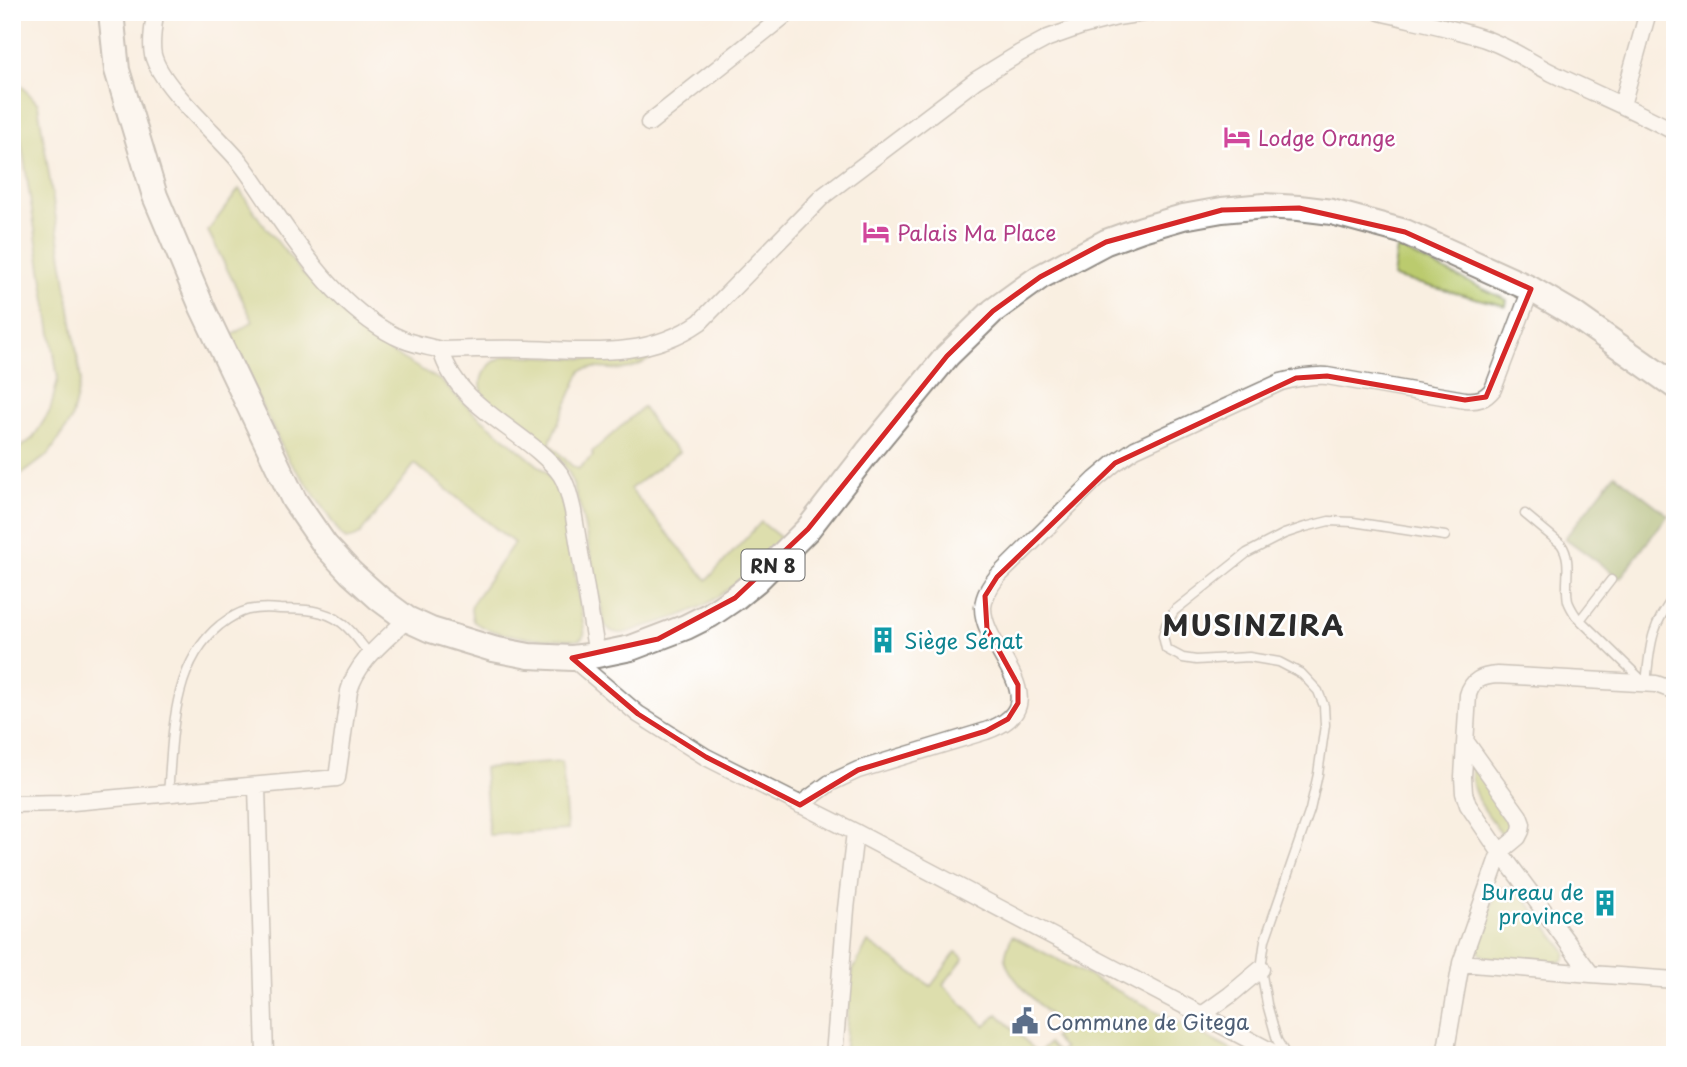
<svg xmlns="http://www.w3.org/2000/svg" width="1687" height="1067" font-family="'Playpen Sans',sans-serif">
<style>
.green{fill:#bbcb6e;stroke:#737b4c;stroke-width:2}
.forest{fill:#94af61;stroke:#606d46;stroke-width:2}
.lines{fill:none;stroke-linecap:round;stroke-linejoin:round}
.stream{stroke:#64b7e0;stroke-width:5}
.service-casing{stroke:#928d86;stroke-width:11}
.minor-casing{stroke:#928d86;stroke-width:19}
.primary-casing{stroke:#928d86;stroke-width:28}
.service{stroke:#fff;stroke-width:8}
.minor{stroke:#fff;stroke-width:16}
.primary{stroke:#fff;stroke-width:24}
.marked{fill:none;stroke:#d62828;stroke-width:5;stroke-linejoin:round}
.labels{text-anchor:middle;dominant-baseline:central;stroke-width:5;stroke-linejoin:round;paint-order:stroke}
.shield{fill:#fff;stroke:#6b6b6b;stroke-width:2}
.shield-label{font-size:19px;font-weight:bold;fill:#2b2b2b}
.hotel-label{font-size:21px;fill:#b23c85;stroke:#fff;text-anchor:start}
.culture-label{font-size:21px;fill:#0d838f;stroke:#fff;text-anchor:start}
.service-label{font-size:21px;fill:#4e5e75;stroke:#fff;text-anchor:start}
.district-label{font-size:28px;font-weight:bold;letter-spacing:2px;fill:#2b2b2b;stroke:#fff}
</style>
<rect width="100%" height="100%" fill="#fff"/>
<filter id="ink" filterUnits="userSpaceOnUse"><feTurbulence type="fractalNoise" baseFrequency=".0143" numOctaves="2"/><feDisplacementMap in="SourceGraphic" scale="14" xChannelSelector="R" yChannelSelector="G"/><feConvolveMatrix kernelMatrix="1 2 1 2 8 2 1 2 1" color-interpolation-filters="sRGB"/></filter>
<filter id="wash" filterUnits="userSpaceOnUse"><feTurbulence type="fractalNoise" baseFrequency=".00686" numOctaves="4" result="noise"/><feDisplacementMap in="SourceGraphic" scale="28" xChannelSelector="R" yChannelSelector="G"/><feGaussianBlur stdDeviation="1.57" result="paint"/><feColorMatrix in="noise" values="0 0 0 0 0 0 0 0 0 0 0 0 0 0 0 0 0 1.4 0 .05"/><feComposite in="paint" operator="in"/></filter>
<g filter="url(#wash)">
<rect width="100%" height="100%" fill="#f9efe1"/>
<!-- green -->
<path class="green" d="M12,75L38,104L81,380L71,420L49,454L17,478L12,480V454L33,438L50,411L58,379L17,113L12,108Z
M239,189L260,220L300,270L345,316L368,337L387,350L441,381L471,410L546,472L557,490L564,508L584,629C585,635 584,638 578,640C550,639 495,639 473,621L471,610L472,604L514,543L415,464L360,534L353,538L346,539L341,535L305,481L289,461L228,338L253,321L208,231Z
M1397,248L1507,300L1506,306L1393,277Z
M665,350C653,357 639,367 625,369C611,372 593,364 581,371L551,439L550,444L571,465L578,469L593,456L592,452L643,407L659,433L679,452L630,489L707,580L761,522L781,538C761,562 739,583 713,600C693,613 666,621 643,627C629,632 615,639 605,625L581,510L570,475L563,463L548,450L485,397C473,377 491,358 511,355L613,360L633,358Z
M562,762L567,830L489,835L484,768Z
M1473,765L1512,820L1514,828L1505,838C1489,815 1466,793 1473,765Z
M1501,888H1509L1518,890L1562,946L1566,953L1564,960L1555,964L1488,958C1479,955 1477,952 1477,943L1496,894Z
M1012,936L1241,1055H844L850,987L853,970L868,942L931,986L956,952L964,958L943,985L985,1026L998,1014L1038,1053L1049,1043L1059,1053L1064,1048L1054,1038L1063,1028C1049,1014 1010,980 1006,962C1004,953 1009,944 1012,936Z"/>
<!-- forest -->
<path class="forest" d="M1615,474L1668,515L1620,578L1565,538Z"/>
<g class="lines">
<!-- stream -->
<path class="stream" d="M600,13L601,12"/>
</g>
</g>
<g filter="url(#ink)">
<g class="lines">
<!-- service casing -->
<g class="service-casing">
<path id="service" d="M1525,514L1561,544C1573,561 1564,581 1568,601C1570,607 1573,611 1576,616L1646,684C1650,647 1650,626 1675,596
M1580,620L1611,580
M168,794C173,737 171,665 220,625C229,618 237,613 248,610C258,608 270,608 280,609C301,609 325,609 342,623C353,631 361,644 370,655
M1286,1055L1277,1040L1267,1004L1261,969L1265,940L1310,810L1318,774L1325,725L1324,706L1318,691L1302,674L1279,662L1249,657L1196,660L1183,658L1166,649L1163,636L1166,625L1174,611L1247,553L1284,534L1305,527L1329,521L1353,522L1445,536"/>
</g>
<!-- minor casing -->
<g class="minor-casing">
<path id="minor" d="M155,12C154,26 150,41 153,55C161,87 218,135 240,162C252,177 263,195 274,211C306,258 343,310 395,336C410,344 426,346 441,350C454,398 503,421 538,451C546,458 555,466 561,475C568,486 570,499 573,511L597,655
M1380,12C1415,21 1451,27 1485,39C1509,47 1530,62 1552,73C1593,93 1635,110 1675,132
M1622,105L1648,12
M649,123L789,12
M441,350C470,349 499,348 528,349C589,351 647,359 700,322L823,196L976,80L1020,53L1048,38L1082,26L1117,17L1150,12
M572,658L638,714L706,757L855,832L1278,1055
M1675,691L1656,684L1497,675C1482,676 1472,680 1468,695L1463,777L1464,793L1468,805L1500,852L1591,974L1675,980
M257,787L265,1055
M12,804L62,803L337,778L349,691C357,661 385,641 407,619
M800,805L830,783L858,770L986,731C1062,705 982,650 983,607C984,595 990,586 997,577L1096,479L1115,463L1135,449L1281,382C1297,378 1311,375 1327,376L1465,400C1478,401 1485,399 1493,389L1531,289
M1461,963L1591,974
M1202,1015L1230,995L1261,969
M834,1055L846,909L855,832
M1445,1055L1461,963L1500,852L1518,837L1521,831L1522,824L1519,816L1466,742"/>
</g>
<!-- primary casing -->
<g class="primary-casing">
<path id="primary" d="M111,12L117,70L155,196L202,307L294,500L325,545L351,573L380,599L407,619L431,630L493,649L529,656L572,658L597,655L631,648L686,627L710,615L735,598L756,581L808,529L867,453L947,356L993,311L1040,277L1106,242L1142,229L1183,217L1222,210L1264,206L1299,208L1332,212L1405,232L1531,289L1572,313L1675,386"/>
</g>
<!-- service -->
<use href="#service" class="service"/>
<!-- minor -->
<use href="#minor" class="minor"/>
<!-- primary -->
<use href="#primary" class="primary"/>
</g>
</g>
<!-- marked area -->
<path d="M0 0H1687V1067H0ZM1299,208L1405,232L1531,289L1486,397L1465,400L1327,376L1296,378L1115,463L997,577L985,596L987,629L1018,685V703L1008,719L986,731L858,770L800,805L706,757L638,714L572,658L658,639L735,598L808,529L947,356L993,311L1040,277L1106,242L1222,210Z" fill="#f9efe1" fill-opacity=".55" fill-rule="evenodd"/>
<path class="marked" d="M1299,208L1405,232L1531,289L1486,397L1465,400L1327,376L1296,378L1115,463L997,577L985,596L987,629L1018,685V703L1008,719L986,731L858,770L800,805L706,757L638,714L572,658L658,639L735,598L808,529L947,356L993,311L1040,277L1106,242L1222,210Z"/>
<!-- icons -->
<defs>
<g id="hotel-bare" transform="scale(2.1)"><path d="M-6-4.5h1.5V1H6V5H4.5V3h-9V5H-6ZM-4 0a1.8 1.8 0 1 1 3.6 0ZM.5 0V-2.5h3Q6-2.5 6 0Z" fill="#d1479c" stroke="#fff" stroke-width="2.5" paint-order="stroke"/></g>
<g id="building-bare" transform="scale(2.1)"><path d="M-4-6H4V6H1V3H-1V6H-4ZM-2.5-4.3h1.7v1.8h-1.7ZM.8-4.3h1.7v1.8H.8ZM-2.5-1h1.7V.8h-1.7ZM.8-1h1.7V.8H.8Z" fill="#0f9aa8" stroke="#fff" stroke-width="2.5" paint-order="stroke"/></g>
<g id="civic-bare" transform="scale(2.1)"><path d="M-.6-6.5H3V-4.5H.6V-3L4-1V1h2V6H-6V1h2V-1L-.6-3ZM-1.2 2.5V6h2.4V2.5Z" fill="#5c6f8a" stroke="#fff" stroke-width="2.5" paint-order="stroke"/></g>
</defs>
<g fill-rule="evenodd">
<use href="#hotel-bare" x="1237" y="137"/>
<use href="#hotel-bare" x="876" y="232"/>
<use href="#building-bare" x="883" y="640"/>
<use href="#building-bare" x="1605" y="903"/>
<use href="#civic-bare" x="1025" y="1021"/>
</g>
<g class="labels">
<!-- shield labels -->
<rect class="shield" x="741.5" y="549.5" width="63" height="31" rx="5"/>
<g class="shield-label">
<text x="773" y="565">RN 8</text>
</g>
<!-- hotel labels -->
<g class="hotel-label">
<text x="1258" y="137">Lodge Orange</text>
<text x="897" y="232">Palais Ma Place</text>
</g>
<!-- culture labels -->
<g class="culture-label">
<text x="904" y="640">Siège Sénat</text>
<text x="1584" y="891" text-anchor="end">Bureau de<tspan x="1584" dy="24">province</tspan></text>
</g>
<!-- service labels -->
<g class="service-label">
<text x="1046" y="1021">Commune de Gitega</text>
</g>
<!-- district labels -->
<g class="district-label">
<text x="1254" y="624">MUSINZIRA</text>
</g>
</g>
<!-- margin -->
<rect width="1687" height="1067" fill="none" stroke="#fff" stroke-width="42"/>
</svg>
